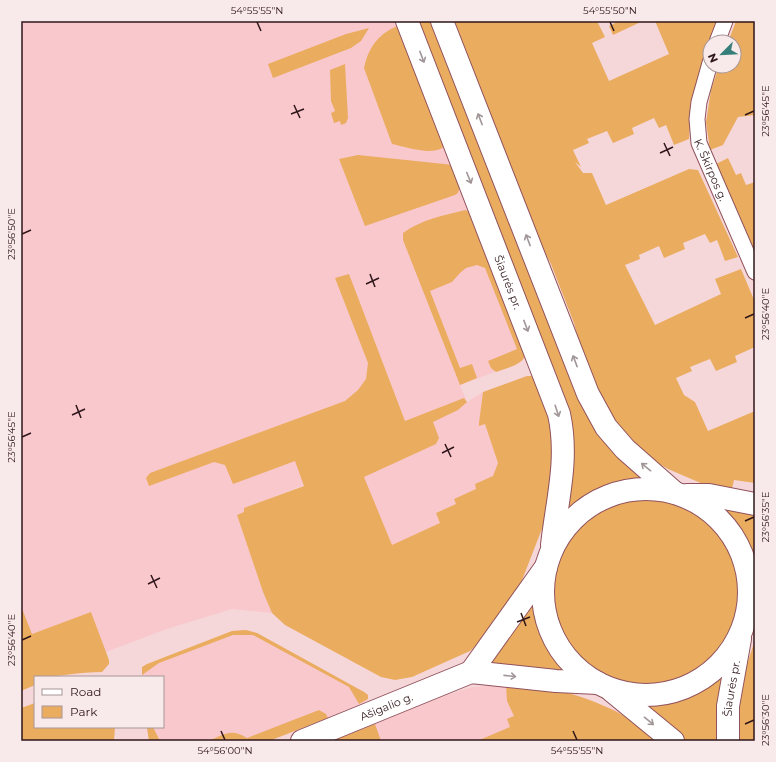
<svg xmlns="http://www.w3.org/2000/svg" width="776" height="762" font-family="Montserrat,sans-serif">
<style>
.built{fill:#f9c8cd}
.green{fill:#eaac5f}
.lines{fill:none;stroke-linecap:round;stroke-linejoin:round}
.minor-casing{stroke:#91525c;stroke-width:17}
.secondary-casing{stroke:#91525c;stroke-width:24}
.minor{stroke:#fff;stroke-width:15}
.secondary{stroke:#fff;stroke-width:22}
.oneway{stroke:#a19698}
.ticks{fill:none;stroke:#2f161a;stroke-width:1.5}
.labels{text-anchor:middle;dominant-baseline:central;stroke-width:4;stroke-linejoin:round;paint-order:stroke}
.street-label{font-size:11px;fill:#2f161a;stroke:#f8e9ea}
.neatline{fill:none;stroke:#2f161a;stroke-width:1.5}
.ticks-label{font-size:10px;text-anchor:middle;fill:#2f161a}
</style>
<rect width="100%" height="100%" fill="#f5d7da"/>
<!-- built -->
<path class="built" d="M21,21H398L525,358L521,362L460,385L467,402L483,392L527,376H532L556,445L385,562L304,485L245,508L244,512L237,515L263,592L272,613L232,609L167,629L106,652L91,613L32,634L21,606Z
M246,630L257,633L364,692L368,695V699L365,702L328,718L269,741H149L147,727H163V677H142V667L232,631Z
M506,685L569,693L618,711L660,741H332L447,695L472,687Z"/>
<!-- green -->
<path class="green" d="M416,21H434L572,377L653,479C610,484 598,488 565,516L572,459Z
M452,21H597L605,37L592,43L609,81L669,54L655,21H717L691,101L689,139L674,145L666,125L659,128L654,118L632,128L634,134L613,143L607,131L587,139L589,143L573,150L581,167L575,162L583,173H592L606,205L689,169L698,170L738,257L725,261L717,240L710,243L705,234L683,243L685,249L664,258L659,246L639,255L640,259L625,265L655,325L721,294L715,279L741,269L755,302V347L735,356L737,362L716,371L710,359L690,367L692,371L676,378L684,395L695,402L708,431L755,411V483L734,480L732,489L710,487L668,469L646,456L613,425L584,362L574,323L551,264L538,240Z
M619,21H643L613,35L609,26Z
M736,21H755V115L738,117L723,145L710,150L706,122L711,90L719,66H734V42H728Z
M400,25L446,144C438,158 406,147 392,144L364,68C368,47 380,32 400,25Z
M369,28L361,41L351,48L273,78L268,64L346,34Z
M345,64L348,118L346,123L341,125L340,121L334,123L331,113L335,111L331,101L330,70Z
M358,155L454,165L461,183L458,193L455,195L365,226L339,159Z
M728,158L736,175L741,173L746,185L755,182V251L752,252L716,164Z
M465,210L470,212L526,353C524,365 506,368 496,372L491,368L488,361L517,349L485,268L477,265L466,268L460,273L452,282L430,291L460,368L472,364L477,378L460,385L403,240V233C420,220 445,215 465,210Z
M349,274L405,421L464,398L467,402L458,410L433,422L439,438L436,444L364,477L392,545L440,523L436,513L456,504L454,499L476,489L475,484L493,476L498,463L485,424L479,426V423L483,392L527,376H532L536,380L551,418L556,445L545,521L519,588L492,631L470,651L412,677L395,680L381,677L285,625L272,613L263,592L237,515L244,512V508L304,486L295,461L233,484L225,465L214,462L149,486L146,478L150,473L345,401L358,390L366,379L368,363L335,278Z
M553 592a93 93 0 1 1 186 0a93 93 0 1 1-186 0Z
M723,507L755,512V561L740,528Z
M534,601L541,636L565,673L484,667Z
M21,606L32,634L91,612L109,660V664L102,672C80,672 58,677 35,677V685L21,691Z
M246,630L257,633L364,692L368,695V699L359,704L349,687L253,635H233L159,663L142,675V667L147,664L232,631Z
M755,640V741H736L740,685Z
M726,671L720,741H685L642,705C677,702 700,697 726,671Z
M506,685C517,685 531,684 542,687C586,695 626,712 660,741H477L510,727L507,719L514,716L507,701Z
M35,703V727H115L114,741H21V708Z
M319,710L326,714L328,718L269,741H208C225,734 231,728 247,738Z
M375,724L381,741H332Z
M153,727L160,741H149L147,728Z"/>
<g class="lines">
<!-- minor casing -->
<g class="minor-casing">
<g id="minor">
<path d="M717,42L725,21"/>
<path id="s1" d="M710,63L699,102L697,119L699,143L755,272"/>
</g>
</g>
<!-- secondary casing -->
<g class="secondary-casing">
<g id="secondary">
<path id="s2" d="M407,21L559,414C569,459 557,500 552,545"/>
<path d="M442,21L588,394L606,427L625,449L675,493"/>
<circle cx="646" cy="592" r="103"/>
<path d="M687,495H709L755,504"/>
<path d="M471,672L546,567"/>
<path d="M612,691L673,741"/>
<path id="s3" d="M302,741L471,672L556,681L598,683"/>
<path id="s4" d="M728,741V706L740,639"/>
</g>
</g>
<!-- minor -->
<use href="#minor" class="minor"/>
<!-- secondary -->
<use href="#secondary" class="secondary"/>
</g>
<!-- one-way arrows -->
<defs><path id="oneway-shaft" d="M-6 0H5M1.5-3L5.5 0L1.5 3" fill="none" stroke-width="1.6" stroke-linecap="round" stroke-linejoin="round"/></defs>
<g class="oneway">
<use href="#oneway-shaft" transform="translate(422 57) rotate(69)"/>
<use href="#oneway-shaft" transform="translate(480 119) rotate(-111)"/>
<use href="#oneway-shaft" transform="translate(469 178) rotate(68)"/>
<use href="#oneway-shaft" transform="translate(528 240) rotate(-111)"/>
<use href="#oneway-shaft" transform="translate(526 326) rotate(69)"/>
<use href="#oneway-shaft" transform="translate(575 361) rotate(-111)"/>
<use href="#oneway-shaft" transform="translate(557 411) rotate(72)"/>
<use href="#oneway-shaft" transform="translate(646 467) rotate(-141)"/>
<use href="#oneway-shaft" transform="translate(510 676) rotate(6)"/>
<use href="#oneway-shaft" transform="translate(649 721) rotate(39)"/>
</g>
<!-- ticks -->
<path class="ticks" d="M257,22L261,31M610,22L614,31M294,105L300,118M291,114L304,109M745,115L754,111M664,143L670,156M660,153L673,147M22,234L31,230M370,274L375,287M366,284L379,278M745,318L754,314M76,405L81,418M72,415L85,409M22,437L31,433M445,444L451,457M442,453L454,447M745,521L754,517M151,575L157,588M148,584L160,578M521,613L526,626M517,622L530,617M22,640L31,636M745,724L754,720M221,731L225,740M573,731L577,740"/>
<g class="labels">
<!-- street labels -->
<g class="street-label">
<text stroke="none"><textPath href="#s1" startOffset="111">K. Škirpos g.</textPath></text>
<text stroke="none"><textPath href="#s2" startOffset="280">Šiaurės pr.</textPath></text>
<text stroke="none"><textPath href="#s4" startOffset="53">Šiaurės pr.</textPath></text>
<text stroke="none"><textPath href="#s3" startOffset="91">Ašigalio g.</textPath></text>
</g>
</g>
<!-- border -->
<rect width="776" height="762" fill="none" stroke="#f8e9ea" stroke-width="44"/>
<!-- legend -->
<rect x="34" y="676" width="130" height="52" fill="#f8e9ea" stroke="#a89597"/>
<rect x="42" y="689" width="20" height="6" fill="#ffffff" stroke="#a89597"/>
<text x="70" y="696" font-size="12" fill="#2f161a">Road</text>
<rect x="42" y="706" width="20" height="12" fill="#eaac5f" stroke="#a89597"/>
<text x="70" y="716" font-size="12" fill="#2f161a">Park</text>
<!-- north arrow -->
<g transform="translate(722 54) rotate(246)"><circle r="19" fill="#f8e9ea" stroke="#a89597"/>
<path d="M0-3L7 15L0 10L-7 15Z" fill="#357e7a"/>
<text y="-6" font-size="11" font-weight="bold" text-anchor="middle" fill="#2f161a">N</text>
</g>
<rect x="22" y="22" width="732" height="718" class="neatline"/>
<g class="ticks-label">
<text x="257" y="14">54°55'55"N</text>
<text x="610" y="14">54°55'50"N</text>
<text transform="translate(765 111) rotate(-90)" y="4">23°56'45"E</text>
<text transform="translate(11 234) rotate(-90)" y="4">23°56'50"E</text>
<text transform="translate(765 314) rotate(-90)" y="4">23°56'40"E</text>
<text transform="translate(11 437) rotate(-90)" y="4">23°56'45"E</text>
<text transform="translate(765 517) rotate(-90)" y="4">23°56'35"E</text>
<text transform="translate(11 640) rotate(-90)" y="4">23°56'40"E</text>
<text transform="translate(765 720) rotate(-90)" y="4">23°56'30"E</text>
<text x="225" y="754">54°56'00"N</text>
<text x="577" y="754">54°55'55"N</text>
</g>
</svg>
